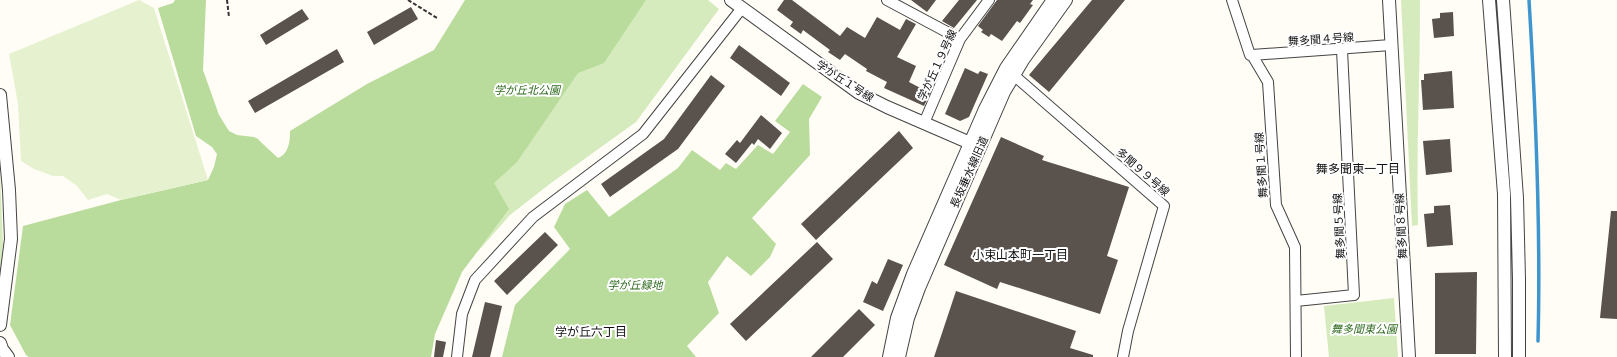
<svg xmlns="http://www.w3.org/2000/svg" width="1617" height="357" font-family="'IBM Plex Serif','Noto Sans JP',serif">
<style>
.green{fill:#d5ebbd}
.forest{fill:#b9dc9c}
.pitch{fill:#e6f2cf}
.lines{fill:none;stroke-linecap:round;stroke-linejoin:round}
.stream{stroke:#3f96cf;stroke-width:3.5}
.building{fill:#5a524d}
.minor-casing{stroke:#444;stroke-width:12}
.tertiary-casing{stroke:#444;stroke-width:14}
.path{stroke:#333;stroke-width:2;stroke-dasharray:4 2;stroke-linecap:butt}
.minor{stroke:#fff;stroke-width:10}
.tertiary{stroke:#fff;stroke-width:12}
.labels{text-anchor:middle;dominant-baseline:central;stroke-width:4;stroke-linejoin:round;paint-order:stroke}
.street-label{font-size:11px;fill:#111;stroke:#fff}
.park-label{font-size:11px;font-style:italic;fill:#2f6b1f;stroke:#fff}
.neighbourhood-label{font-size:12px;fill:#111;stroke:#fff}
</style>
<rect width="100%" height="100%" fill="#fffdf5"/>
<!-- green -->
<path class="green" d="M477,0H708L719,9L636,122L551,183L510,215L465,266Z
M1401,0H1420V10C1420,81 1416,153 1418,225L1412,226Z
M0,172L3,245L0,272Z
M1394,298L1398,357H1329L1324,306Z"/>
<!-- forest -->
<path class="forest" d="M175,0H206L203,70L219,115L229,131L237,135L254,137L258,139L264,145L278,158C289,154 290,141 290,131L367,84L434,50L465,0H646L604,63L578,73L517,162L494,183L509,209L462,272L435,334L431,357H29L26,355L10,325L23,226L121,200L208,180L214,167L217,154L212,147L196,136L158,8L173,3Z
M803,84L822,97L809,119L810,155L752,218L776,244L770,257L751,276L727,256L708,282L719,313L687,346L696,357H502L515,305L570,249L554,227L565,204L587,190L609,217L678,168L692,150L720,170L726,163L736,169L758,145L773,154L790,132L775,121Z"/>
<!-- pitch -->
<path class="pitch" d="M139,0L154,8L208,180L121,200L107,194L88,200L77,186L63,176H53L34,169L21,161L18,104L9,54Z"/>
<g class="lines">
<!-- stream -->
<path class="stream" d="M1529,0C1536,114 1541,227 1538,341"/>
</g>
<!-- building -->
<path class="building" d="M784,0H792L840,36L847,27L865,38L877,17L900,30L906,19L916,24L897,57L916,66L909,82L930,93L924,106L884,88L887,82L866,71L867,69L845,54L840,60L828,52L830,50L803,30L801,34L790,26L793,22L777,10Z
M911,0H936L927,12Z
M959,0H977L954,28L942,21Z
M997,0H1033L1030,4L1033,5L1020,23L1017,21L1002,41L991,34L989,37L981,32L983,30L978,26Z
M1092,0H1125L1049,92L1029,75Z
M411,7L418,19L374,45L367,32Z
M302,9L309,19L266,45L260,35Z
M1453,12L1454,36L1434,38L1432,19L1440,18V13Z
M739,45L790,83L781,96L730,58Z
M337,49L344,62L255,113L248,101Z
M965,68L978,74L980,71L988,74L969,117L960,121L945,114Z
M1452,71L1454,108L1423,110L1421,80H1424V74Z
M711,75L725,86L678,149L610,197L601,184L664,139Z
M761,115L782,133L770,149L758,139L754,145L752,143L736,163L725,154L737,140L740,143Z
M899,131L913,148L816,240L801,224Z
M1001,137L1044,156L1042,160L1129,187L1107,256L1118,260L1100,314L1000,282L997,289L944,265Z
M1450,139L1452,172L1426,175L1423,141Z
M1450,205L1453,245L1427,247L1424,214L1434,213V206Z
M1611,211H1617V319L1600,318Z
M545,232L558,245L507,295L494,281Z
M817,242L833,259L746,341L730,324Z
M888,259L903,265L883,311L863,302L872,281L877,284Z
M1477,272L1476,354H1435V273Z
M956,291L1076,331L1070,348L1093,355V357H934Z
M485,302L502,306L490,357H472Z
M859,309L875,325L843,357H811Z
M436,340L446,342L443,357H434Z"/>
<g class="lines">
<!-- minor casing -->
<g class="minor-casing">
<path id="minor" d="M887,0L960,39
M1232,0L1250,55H1252L1268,82L1276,205L1295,247L1296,357
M1252,55L1391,45
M1009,71L1164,206L1128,331L1123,357
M924,123L960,39L989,0
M1296,301L1354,295L1342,50
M457,357L462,314L475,280L533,217L643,134L742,8"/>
</g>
<!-- tertiary casing -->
<g class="tertiary-casing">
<path id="tertiary" d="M731,0L859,93L887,107L977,146
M1389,0L1409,357
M1489,0L1504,194L1505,357
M1503,0L1517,198L1519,279V357
M0,95L9,190L11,239L0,325
M0,343L2,349L8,357
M889,357L897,318L913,274L985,109L1006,68L1053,0
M899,357L908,318L919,288L1004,92L1023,60L1066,0"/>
</g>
<!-- path -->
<path class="path" d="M227,0L229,17
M408,0L437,18"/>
<!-- minor -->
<use href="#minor" class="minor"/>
<!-- tertiary -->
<use href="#tertiary" class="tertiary"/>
</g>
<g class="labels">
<!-- street labels -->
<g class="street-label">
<text transform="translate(1321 39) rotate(-4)">舞多聞４号線</text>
<text transform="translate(937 65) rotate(-65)">学が丘１９号線</text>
<text transform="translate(845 81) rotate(33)">学が丘１号線</text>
<text transform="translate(1261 165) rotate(-94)">舞多聞１号線</text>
<text transform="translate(969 172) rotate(-66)">長坂垂水線旧道</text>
<text transform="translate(1143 172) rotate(41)">多聞９９号線</text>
<text transform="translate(1339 226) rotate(-93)">舞多聞５号線</text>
<text transform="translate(1401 226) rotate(-93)">舞多聞８号線</text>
</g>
<!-- park labels -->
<g class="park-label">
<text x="527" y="90">学が丘北公園</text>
<text x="635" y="285">学が丘緑地</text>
<text x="1364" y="329">舞多聞東公園</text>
</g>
<!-- neighbourhood labels -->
<g class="neighbourhood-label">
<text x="1358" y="168">舞多聞東一丁目</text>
<text x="1020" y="254">小束山本町一丁目</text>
<text x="591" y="331">学が丘六丁目</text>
</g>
</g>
</svg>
